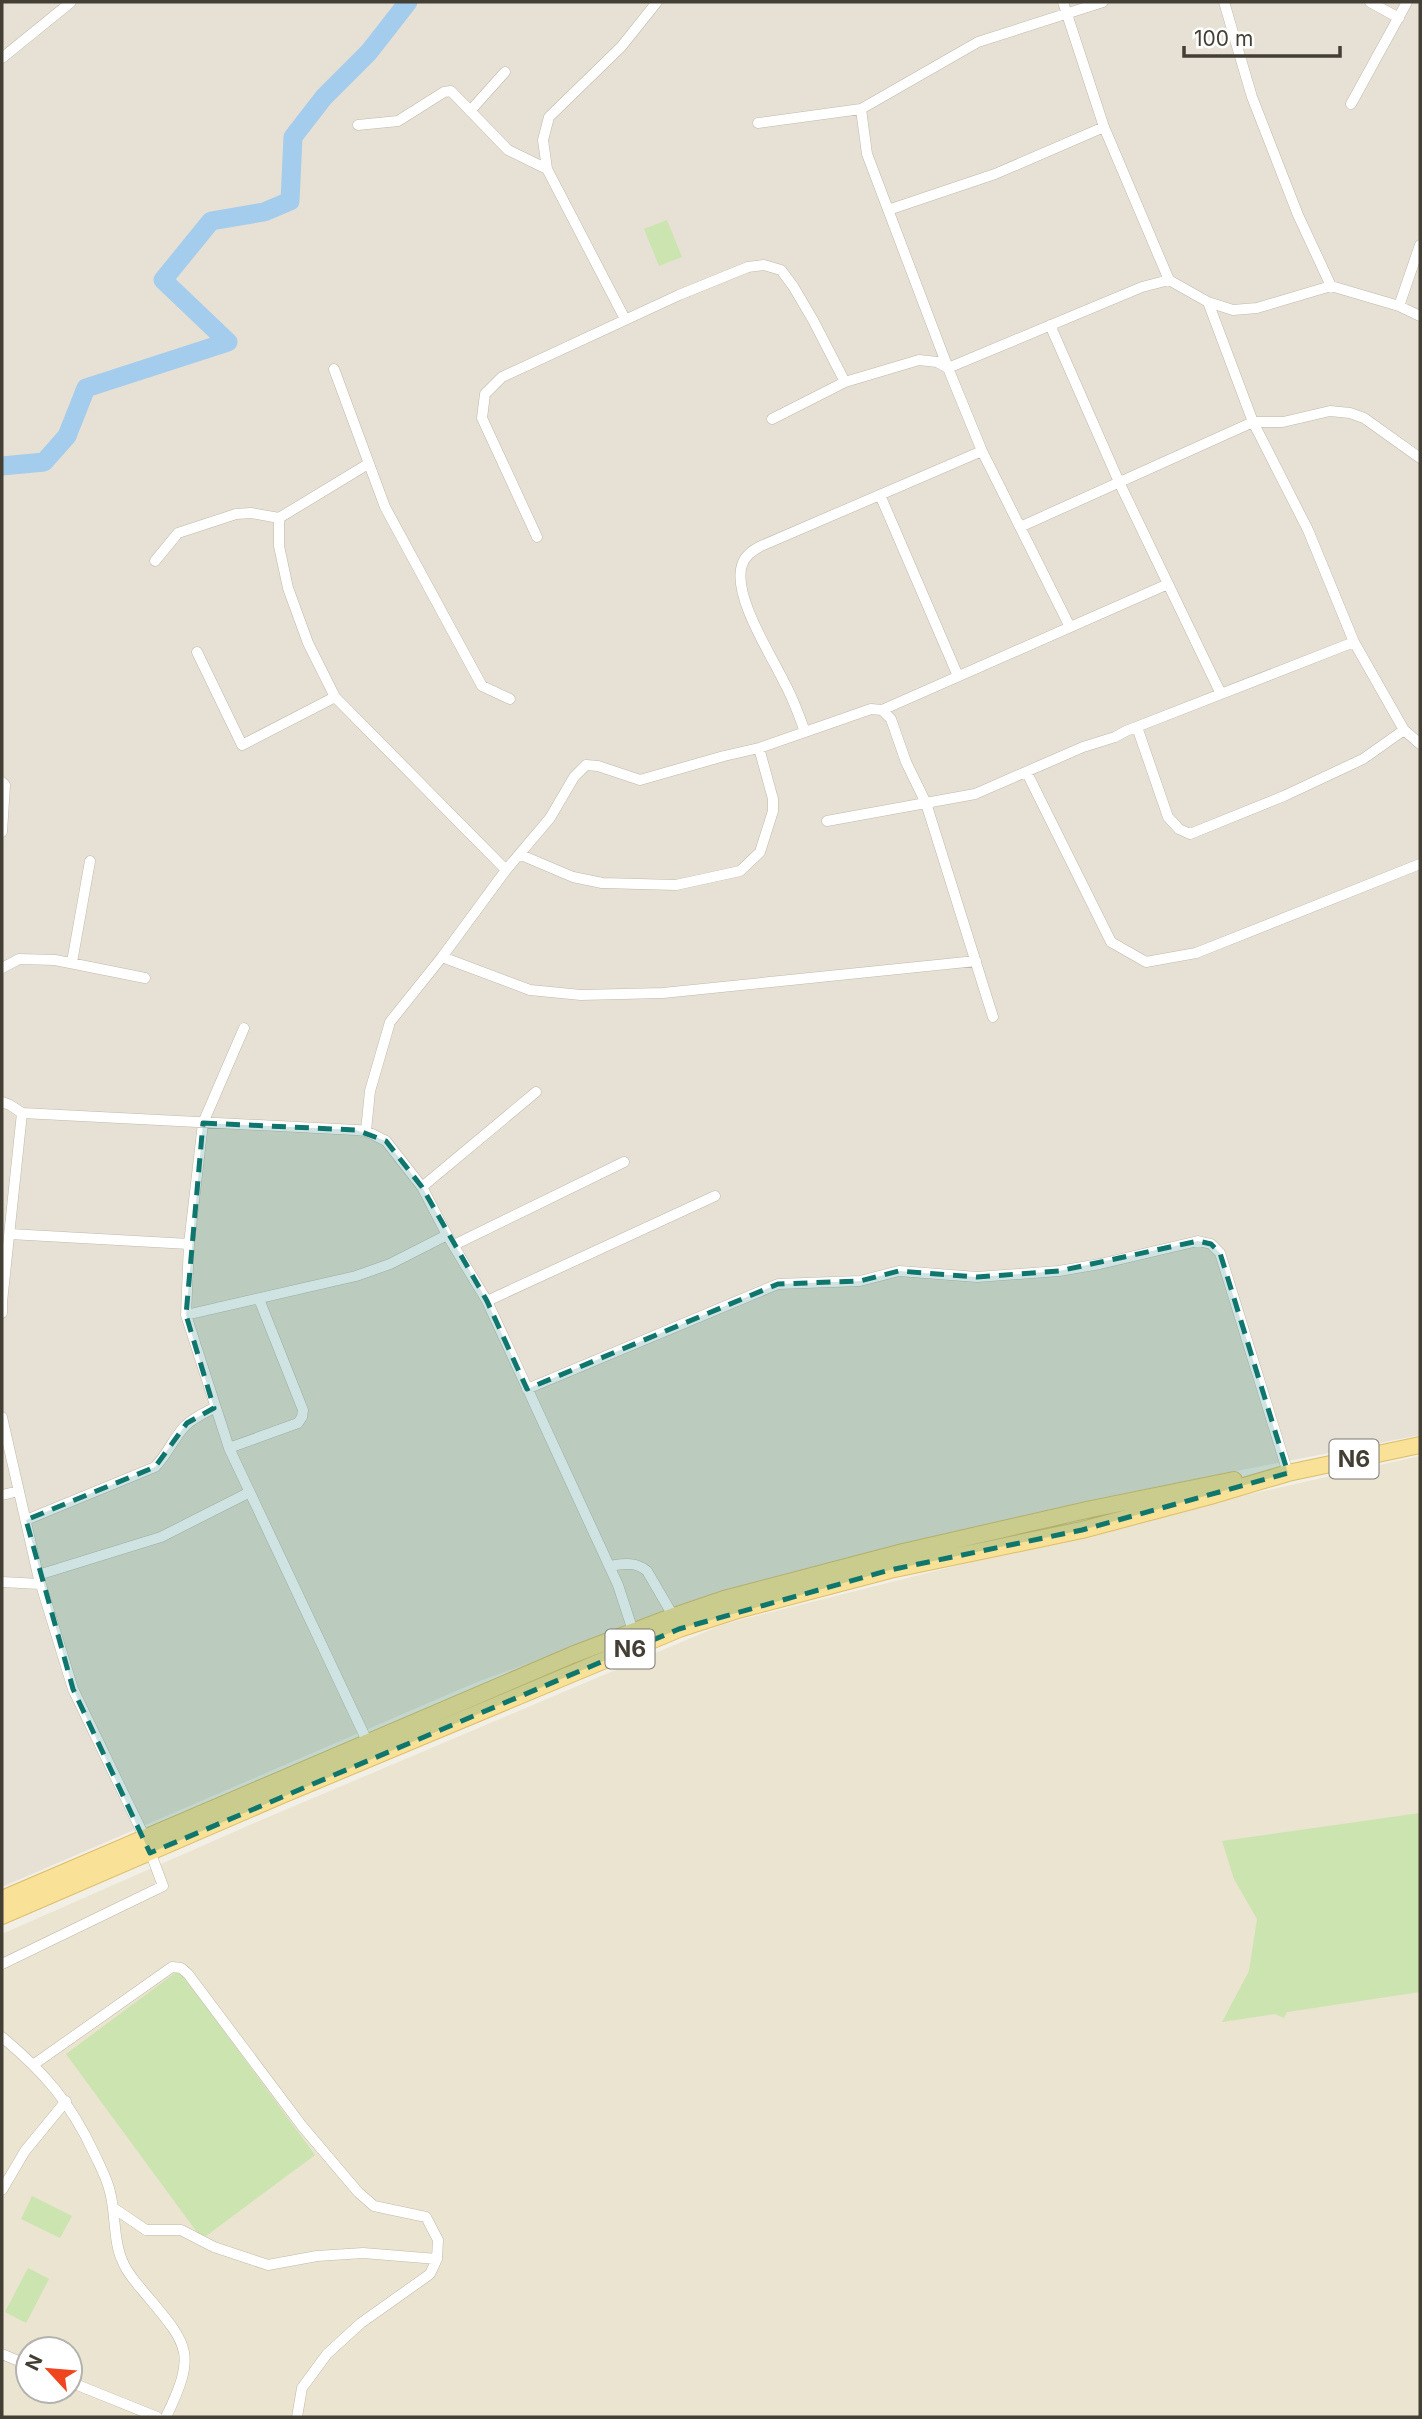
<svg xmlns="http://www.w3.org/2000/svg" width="1422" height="2419" font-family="Inter,sans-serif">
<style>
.residential{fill:#e6e1d4}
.education{fill:#eae4d0;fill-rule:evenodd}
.green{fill:#cbe4b0}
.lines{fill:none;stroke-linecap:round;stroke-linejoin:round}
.river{stroke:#a4ccec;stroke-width:19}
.minor-casing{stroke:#c0b9ac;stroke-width:11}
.primary-casing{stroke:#ddbe68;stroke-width:18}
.minor{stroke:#fff;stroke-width:10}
.primary{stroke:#f9e197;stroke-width:16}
.marked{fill:#0f766e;fill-opacity:0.2;stroke:#0f766e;stroke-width:5;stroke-dasharray:14 9;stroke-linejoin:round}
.labels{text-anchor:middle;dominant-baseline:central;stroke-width:5;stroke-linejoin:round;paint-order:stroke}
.shield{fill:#fff;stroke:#7c7972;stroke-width:2}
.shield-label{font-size:23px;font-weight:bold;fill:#443f35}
</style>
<rect width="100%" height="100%" fill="#f2efe6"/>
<!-- residential -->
<path class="residential" d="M2,2H1420V1435L1094,1499L814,1567L662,1615L477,1682L2,1887Z"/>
<!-- education -->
<path class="education" d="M1420,1456V2417H2V1934L259,1821L724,1624L1171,1512ZM28,2349H70V2391H28Z"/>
<!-- green -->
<path class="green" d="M667,220L682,257L659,266L644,229Z
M1420,1813V1992L1287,2012L1284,2018L1275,2014L1222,2022L1249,1971L1257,1919L1234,1879L1222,1841Z
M179,1970L315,2155L202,2239L66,2054Z
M32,2196L72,2216L60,2238L21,2219Z
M28,2268L49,2279L26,2323L5,2312Z"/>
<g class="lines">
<!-- river -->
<path class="river" d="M2,466L44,462L67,436L86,388L228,342L163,280L211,221L264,212L290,201L293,137L324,97L369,52L408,2"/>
<!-- minor casing -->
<g class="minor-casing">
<path id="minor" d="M1063,2L1104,127L1169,280
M1224,2L1252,97L1298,215L1331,286
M1370,2L1399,18
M2,58L71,2
M1351,104L1407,2
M861,109L867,154L948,368L982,451L1070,627
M470,111L505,72
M758,123L861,109L978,42L1103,2
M358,125L398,121L444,92L451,91L508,150L547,169
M888,210L995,174L1104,127
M1208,302L1253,422L1308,530L1354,642L1404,730L1420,744
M1399,306L1420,245
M625,319L547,169L543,140L549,117L621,47L657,2
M1050,325L1119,482L1221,694
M948,368L1142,287L1169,280L1208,302L1233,310L1257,308L1331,286L1399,306L1420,316
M334,369L385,507L482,686L510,699
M772,419L845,382L919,360L937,362L948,368
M880,495L958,676
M279,518V546L288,588L308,643L335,697L506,870
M1020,527L1253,422H1283L1330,411L1350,413L1364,418L1420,458
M537,537L482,418L485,394L502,377L679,295L748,267L764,265L781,270L793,286L813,320L845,382
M155,561L178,533L236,514L251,513L279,518L368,464
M197,652L242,745L335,697
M882,710L1168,584
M1137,727L1168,817L1179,829L1190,834L1284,796L1363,759L1404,730
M805,732C799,715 793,698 784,682C771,655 732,595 742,565C745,555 753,550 761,546L982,451
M1027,773L1111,942L1146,962L1196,953L1420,864
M2,782L5,785L2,832
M827,821L975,794L1083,747L1115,737L1126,731L1354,642
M521,855L573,877L602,883L676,885L740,871L760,852L773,811V799L759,748
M442,957L530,990L581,995L663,993L976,961
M72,962L90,861
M2,968L19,959L55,960L145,978
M244,1028L203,1123L189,1244L186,1315L229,1448L368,1743
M2,1102L10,1105L22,1113
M366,1131L370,1091L390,1022L442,957L506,870L550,818L574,777L586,765L598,766L640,780L724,756L759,748L871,709L882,710L891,719L906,762L926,803L993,1017
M422,1187L536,1092
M10,1234L189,1244
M454,1245L624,1162
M487,1301L715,1196
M2,1302L22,1113L356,1130L366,1131L386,1141L422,1187L447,1235L487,1301L618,1585L633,1631
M2,1313V1302
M186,1315L356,1276L390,1264L447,1235
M527,1389L778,1284L860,1281L899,1271L977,1277L1059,1271L1100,1264L1198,1241L1211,1244L1220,1253L1288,1473
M2,1417L38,1575L73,1689L145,1838L163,1886L2,1964
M229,1448L298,1423L302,1417L303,1410L259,1299
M2,1495L19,1491
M26,1520L155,1467C167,1455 173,1439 185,1426C193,1418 204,1413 214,1408
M609,1566C623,1564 635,1561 647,1571L675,1619
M38,1575L161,1537L248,1493
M2,1582L40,1584
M2,2037C45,2073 70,2102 94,2153C100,2166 107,2178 110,2192C116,2214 113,2240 122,2260C126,2272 135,2281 143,2291C188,2345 198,2351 166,2417
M33,2065L172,1967L181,1968L188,1974L302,2126L358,2192L374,2206L426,2217L438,2240L437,2259L430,2274L361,2323L327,2354L302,2388L297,2417
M2,2190L25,2151L66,2101
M115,2209L146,2230H181L214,2247L268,2265L317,2256L363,2253L437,2259
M2,2354L28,2365
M70,2382L157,2417"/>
</g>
<!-- primary casing -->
<g class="primary-casing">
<path id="primary" d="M2,1899L572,1655L674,1616L724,1599L903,1552L1091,1509L1234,1480
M2,1916L282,1795L679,1629L738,1610L890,1570L1082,1530L1210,1496L1288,1473L1420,1445"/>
</g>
<!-- minor -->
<use href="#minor" class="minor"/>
<!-- primary -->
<use href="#primary" class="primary"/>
</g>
<!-- marked area -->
<path class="marked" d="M203,1123L356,1130L386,1141L422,1187L487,1301L527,1389L778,1284L860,1281L899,1271L977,1277L1059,1271L1198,1241L1211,1244L1220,1253L1288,1473L1082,1530L890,1570L679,1629L150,1853L73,1689L26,1520L155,1467L187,1423L214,1408L186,1315Z"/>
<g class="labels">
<!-- shield labels -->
<g class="shield">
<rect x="1329.5" y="1439.5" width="49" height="39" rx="5"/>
<rect x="605.5" y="1629.5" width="49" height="39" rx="5"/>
</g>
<g class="shield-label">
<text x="1354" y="1459">N6</text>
<text x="630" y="1649">N6</text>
</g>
</g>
<!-- border -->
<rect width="1422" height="2419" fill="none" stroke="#443f35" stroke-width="7"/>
<!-- north arrow -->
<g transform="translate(49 2370) rotate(296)"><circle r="33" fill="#ffffff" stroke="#b4b2ae" stroke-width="2"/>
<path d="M0-5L12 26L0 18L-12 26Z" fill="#ef461f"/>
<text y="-10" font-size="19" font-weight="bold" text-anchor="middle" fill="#443f35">N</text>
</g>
<!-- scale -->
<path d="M1184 46v10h156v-10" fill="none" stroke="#443f35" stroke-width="3.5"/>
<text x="1194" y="46" font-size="21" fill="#443f35" stroke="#ffffff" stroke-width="5" paint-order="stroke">100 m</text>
</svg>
